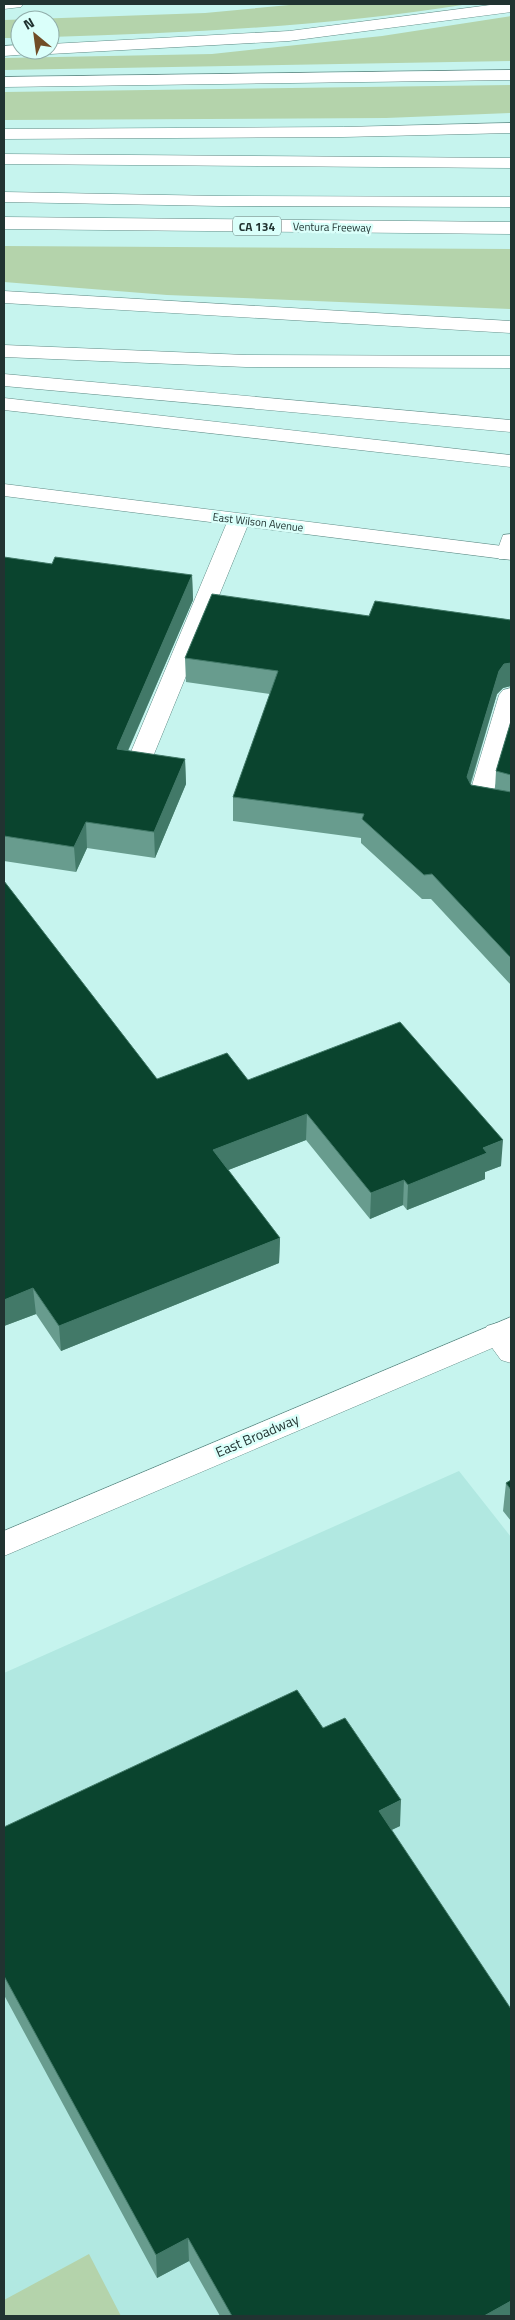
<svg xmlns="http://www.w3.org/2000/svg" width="515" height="2320" font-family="'Titillium Web',sans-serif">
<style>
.built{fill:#b1e8e1}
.green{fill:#b4d3ab}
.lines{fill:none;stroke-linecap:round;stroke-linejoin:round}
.service-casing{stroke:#618c87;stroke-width:1}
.minor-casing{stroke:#618c87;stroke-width:1}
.tertiary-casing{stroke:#618c87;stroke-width:1}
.secondary-casing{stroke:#618c87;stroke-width:1}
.motorway-casing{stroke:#618c87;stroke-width:1}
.service{fill:#fff;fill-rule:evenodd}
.minor{fill:#fff;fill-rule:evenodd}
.tertiary{fill:#fff;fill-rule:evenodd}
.secondary{fill:#fff;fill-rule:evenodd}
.motorway{fill:#fff;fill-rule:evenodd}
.wall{fill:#689c8e}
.shaded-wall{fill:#427968}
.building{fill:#0a442e;stroke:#427968}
.labels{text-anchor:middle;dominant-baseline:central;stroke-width:5;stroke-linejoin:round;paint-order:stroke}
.far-street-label{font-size:11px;fill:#213331;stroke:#dafffa}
.shield{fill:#dafffa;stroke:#58706d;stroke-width:1}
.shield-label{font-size:12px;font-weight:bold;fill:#213331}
.street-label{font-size:14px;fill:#213331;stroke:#dafffa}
</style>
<rect width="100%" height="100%" fill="#c6f4ee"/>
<!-- built -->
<path class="built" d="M459,1471L511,1537V2316H4V1673Z"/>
<!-- green -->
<path class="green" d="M300,4H469C331,26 190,33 50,37V20H20V38H4V20L205,13Z
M511,16V61L4,70V58L212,54L382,36Z
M511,85V113L386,118L4,120V92Z
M4,246L511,249V309L167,295L4,282Z
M89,2254L121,2316H4V2300Z"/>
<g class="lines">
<!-- service casing -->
<g class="service-casing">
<path id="service" d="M4,398L511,455V467L4,410Z
M239,514L247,515L250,520L152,759L148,764L140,766L132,764L128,759L228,520L231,515Z
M511,534V559H499L496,554L503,535Z
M511,688V733L492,797L511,801V815L470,807L467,802L499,695L503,690Z
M497,1323C515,1329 511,1344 511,1363L501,1360L482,1334L487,1326Z"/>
</g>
<!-- minor casing -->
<g class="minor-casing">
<path id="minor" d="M4,4H23L21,7L4,9Z"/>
</g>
<!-- tertiary casing -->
<g class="tertiary-casing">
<path id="tertiary" d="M4,484L511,547V560L4,496Z"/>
</g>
<!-- secondary casing -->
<g class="secondary-casing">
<path id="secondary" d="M511,1317V1340L4,1556V1531Z"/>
</g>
<!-- motorway casing -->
<g class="motorway-casing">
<path id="motorway" d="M498,4H511V12L289,41L50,54L42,50H50V44L289,31Z
M20,45V50H32L30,54L4,56V46Z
M511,70V80L4,87V77Z
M511,123V133L343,137L4,139V129L343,127Z
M4,154L511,158V168L4,164Z
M4,192L220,196L511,197V207L220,206L4,202Z
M4,217L511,222V234L4,229Z
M4,291L511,321V333L4,303Z
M4,345L246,355L511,356V368L246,367L4,357Z
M4,374L511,420V432L4,386Z"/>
</g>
<!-- service -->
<use href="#service" class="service"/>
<!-- minor -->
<use href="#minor" class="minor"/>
<!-- tertiary -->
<use href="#tertiary" class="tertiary"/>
<!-- secondary -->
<use href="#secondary" class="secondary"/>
<!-- motorway -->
<use href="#motorway" class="motorway"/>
</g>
<!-- wall -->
<path class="wall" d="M4,557L52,564L192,575L193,600L128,751L185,759L186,784L155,858L87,848L76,872L4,861Z
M369,616L511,620V687V686L503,688L497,694L471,784V785L495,789L496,771L511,721V985L431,899H422L361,843V838L233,821V797L270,694L186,682L185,658Z
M4,881L157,1079L248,1080L501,1166L485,1172V1179L407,1210L403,1205L370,1219L306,1140L228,1170L280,1238L279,1263L61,1351L36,1314L4,1326Z
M511,1480V1521L503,1511L506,1483Z
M400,1826L391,1830L511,2316H220L189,2261L157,2278L4,1995V1827Z"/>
<!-- shaded-wall -->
<path class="shaded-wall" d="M192,575L193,600L119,771L118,746Z
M511,663V686L503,688L497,694L465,801L467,777L499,671L504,664Z
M185,759L186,784L155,858L154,832Z
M86,822L87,848L76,872L74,847Z
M307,1114L306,1140L213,1176V1150Z
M503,1140L501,1166L485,1172V1179L407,1210L408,1185L483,1148Z
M404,1180L403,1205L370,1219L371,1193Z
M280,1238L279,1263L61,1351L59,1326Z
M33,1288L36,1314L4,1326V1300Z
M401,1800L400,1826L377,1837L379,1811Z
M188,2238L189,2261L157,2278L156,2255Z
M511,2301V2316H484Z"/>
<!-- building -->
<path class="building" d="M4,557L52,564L55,557L192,575L118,746L117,749L185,759L154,832L86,822L74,847L4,836Z
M212,594L369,616L375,601L511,620V663L504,664L499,671L467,777L471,785L511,792V958L432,874L424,875L362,819L364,814L233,797L278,671L185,658Z
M511,721V775L496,771Z
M4,881L157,1079L227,1053L248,1080L400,1022L503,1140L483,1148L487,1153L408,1185L404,1180L371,1193L307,1114L213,1150L280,1238L59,1326L33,1288L4,1300Z
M511,1480V1490L506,1483Z
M297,1690L323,1728L345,1718L401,1800L379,1811L511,2009V2301L484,2316H232L188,2238L156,2255L4,1976V1827Z"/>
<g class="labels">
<!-- far-street labels -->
<g class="far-street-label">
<text transform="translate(332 227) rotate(1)">Ventura Freeway</text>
<text transform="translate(258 522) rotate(7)">East Wilson Avenue</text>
</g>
<!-- shield labels -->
<rect class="shield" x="233" y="216.5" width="48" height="19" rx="4"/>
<g class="shield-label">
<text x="257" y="226">CA 134</text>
</g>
<!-- street labels -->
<g class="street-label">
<text transform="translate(257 1435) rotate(-23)">East Broadway</text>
</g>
</g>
<!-- border -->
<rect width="515" height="2320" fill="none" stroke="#213331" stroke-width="10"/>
<!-- north arrow -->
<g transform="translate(35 35) rotate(331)"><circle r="24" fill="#dafffa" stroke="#90adaa"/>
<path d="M0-4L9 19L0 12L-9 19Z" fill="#714d27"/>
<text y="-8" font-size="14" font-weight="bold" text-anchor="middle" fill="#213331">N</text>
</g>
</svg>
